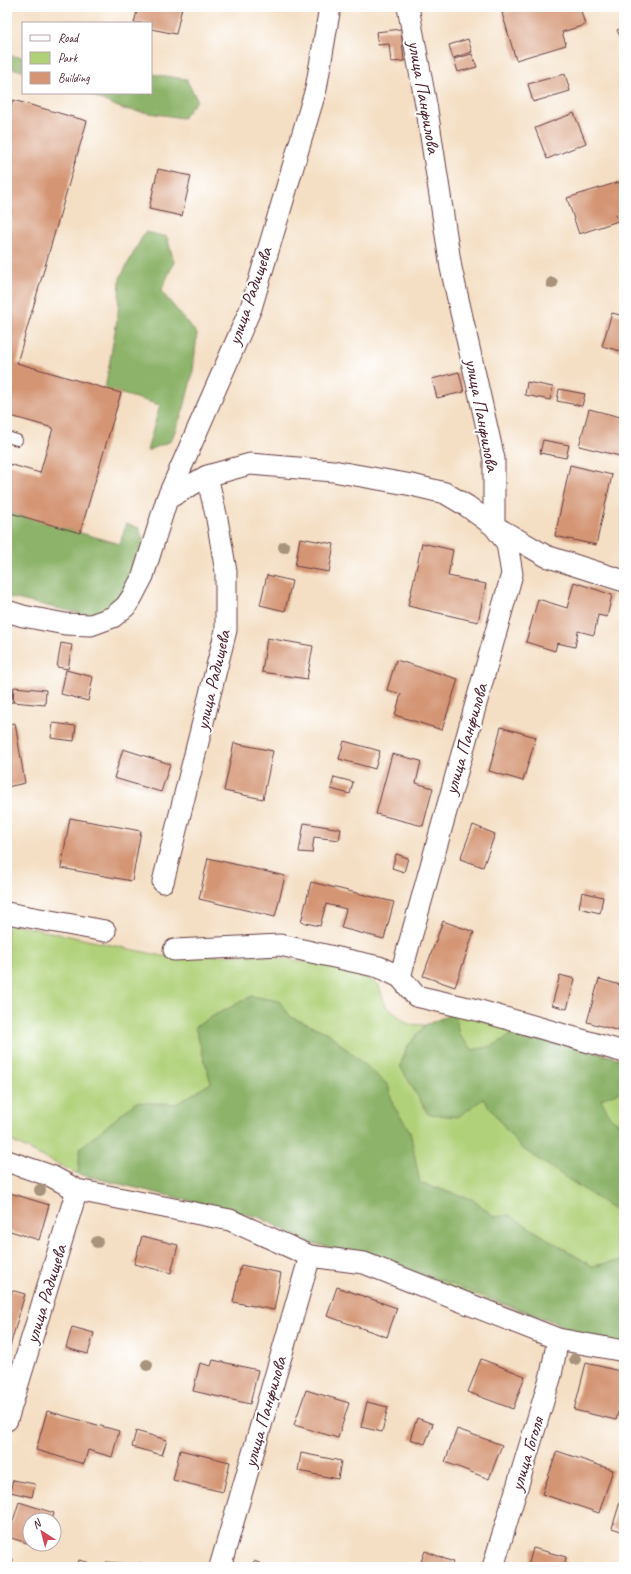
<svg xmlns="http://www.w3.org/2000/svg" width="631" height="1574" font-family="Caveat,sans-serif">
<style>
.green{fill:#b0d179;stroke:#7d7852}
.forest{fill:#8cb369;stroke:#6b694a}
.building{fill:#d49575}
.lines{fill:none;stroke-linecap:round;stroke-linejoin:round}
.service-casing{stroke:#643c42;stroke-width:12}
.minor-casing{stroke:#643c42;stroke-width:23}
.service{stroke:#fff;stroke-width:10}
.minor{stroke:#fff;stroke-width:21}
.tree{fill:#a8937c}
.labels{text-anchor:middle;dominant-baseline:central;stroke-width:4;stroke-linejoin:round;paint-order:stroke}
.street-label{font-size:19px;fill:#4a1f2b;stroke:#fff}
</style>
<rect width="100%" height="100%" fill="#fff"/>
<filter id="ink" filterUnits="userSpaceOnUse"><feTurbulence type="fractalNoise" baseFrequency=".025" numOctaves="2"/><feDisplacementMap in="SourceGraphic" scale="8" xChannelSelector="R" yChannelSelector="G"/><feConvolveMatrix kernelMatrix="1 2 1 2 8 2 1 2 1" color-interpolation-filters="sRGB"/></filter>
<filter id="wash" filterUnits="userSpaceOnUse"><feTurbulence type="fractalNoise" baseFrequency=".012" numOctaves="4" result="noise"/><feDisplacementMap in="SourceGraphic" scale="16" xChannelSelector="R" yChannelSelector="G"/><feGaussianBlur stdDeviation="0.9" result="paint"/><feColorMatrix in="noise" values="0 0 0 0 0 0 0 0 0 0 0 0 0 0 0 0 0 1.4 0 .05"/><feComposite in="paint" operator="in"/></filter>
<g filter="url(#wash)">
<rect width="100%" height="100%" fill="#f4dfc4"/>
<!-- green -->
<path class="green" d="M7,923L163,956L258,955L346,968L378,984L386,1006L408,1024L425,1025L455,1013L624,1060V1344L574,1333L555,1322L442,1285L398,1264L308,1242L259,1217L78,1174L7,1139Z"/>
<!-- forest -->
<path class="forest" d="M10,56L23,57V71L10,68L7,62Z
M151,74L186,79L197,100L183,118L123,109L86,93H151Z
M145,232L167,237L174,262L161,291L197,334L193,371L184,408L171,441L147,451L160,405L105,389L118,314L120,278Z
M7,512L120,544L126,524L139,528L144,542L138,569L123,600L92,616L7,597Z
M252,996L279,1001L291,1017L328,1033L388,1085L393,1105L410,1131L420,1183L472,1199L495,1217L509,1215L592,1266L624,1260V1344L574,1333L555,1322L391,1262L308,1242L259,1217L78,1174L80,1148L136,1102L176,1104L211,1083L195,1027L215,1015Z
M455,1013L459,1035L473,1050L492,1046L518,1031L624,1060V1094L619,1092L601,1099L610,1117L624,1128V1211L610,1207L520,1147L483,1099L458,1117L428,1114L400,1066L407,1047L425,1025Z"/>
<g id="blocks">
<!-- building -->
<path class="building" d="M138,7H182L176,34L151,29V23H134Z
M523,7H580L585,25L562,32L566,45L516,60L502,13Z
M619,7H624V19Z
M624,27V42L623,43L617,30Z
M401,29L404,61L391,62L389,44L378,45L376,32Z
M468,39L472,52L453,58L449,45Z
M472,54L477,67L458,72L454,59Z
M565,74L570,91L533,102L528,84Z
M13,100L87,121L17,363L121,393L80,533L7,512V471L9,464L40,473L53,428L7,415V342L11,328L7,327V121Z
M574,113L586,143L547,159L535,128Z
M158,169L191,176L182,216L149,209Z
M619,182L624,197V211L616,214L618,221L579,234L567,198Z
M612,313L624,316V352L602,346Z
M459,372L464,392L437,398L432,379Z
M527,382L553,387L550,400L525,395Z
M559,389L585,394L582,406L557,401Z
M589,409L624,418V457L579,446Z
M543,440L569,445L566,458L540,453Z
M570,465L612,475L596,545L555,536Z
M300,538L334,544L329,572L295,566Z
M422,543L453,550L448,576L486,584L478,622L408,606Z
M267,575L292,581L285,611L260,605Z
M574,582L612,595L607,617L598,615L594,635L578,631L575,647L557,643L555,651L526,642L538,599L567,608Z
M267,638L313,646L307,679L262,672Z
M61,643L72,645L68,669L57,667Z
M396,660L458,679L442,730L395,715L401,694L387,690Z
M66,670L93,677L88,701L61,694Z
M12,687L13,702L7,703V688Z
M14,687L46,690L45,705L13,702Z
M15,723L25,783L7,787V724Z
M53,723L76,726L74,741L51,738Z
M501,727L536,737L523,781L489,771Z
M344,741L380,751L375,769L339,759Z
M234,743L273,751L263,799L224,791Z
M123,749L170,764L161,792L114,778Z
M392,754L421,761L416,783L433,788L423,826L376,814Z
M334,777L353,782L350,794L331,789Z
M70,818L141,831L132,881L61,868Z
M304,823L341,829L339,840L314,837L312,853L299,852Z
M473,825L495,834L483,867L460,859Z
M396,854L408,858L404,872L392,868Z
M208,858L285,876L275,917L199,899Z
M311,882L394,902L384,939L341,928L346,909L326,904L320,926L301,922Z
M624,885V896L621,895Z
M582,892L603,897L600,913L579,908Z
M443,921L474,932L455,987L423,976Z
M560,975L575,979L567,1009L552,1005Z
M599,979L624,986L623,1032L587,1022Z
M7,1192L49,1205L39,1240L7,1230Z
M142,1236L178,1245L171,1273L134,1264Z
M241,1265L281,1273L274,1310L233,1302Z
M337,1287L397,1308L387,1337L327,1316Z
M7,1289L25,1294L7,1357Z
M72,1327L94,1333L88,1354L66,1348Z
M481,1359L525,1376L513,1409L468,1392Z
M213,1360L258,1370L250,1404L193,1391L200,1363L211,1366Z
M586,1363L624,1372V1391L616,1420L574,1410Z
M306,1390L349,1403L338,1438L294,1425Z
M367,1402L388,1407L382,1432L361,1427Z
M47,1411L119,1431L112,1457L88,1450L84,1464L36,1450Z
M417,1418L433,1424L425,1444L410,1439Z
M457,1429L502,1445L489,1479L445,1462Z
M136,1431L167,1440L162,1455L132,1447Z
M180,1450L230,1462L223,1492L173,1480Z
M557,1451L613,1470L599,1513L542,1494Z
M301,1453L341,1461L338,1479L298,1471Z
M13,1480L35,1484L32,1497L10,1492Z
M19,1502L54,1513L52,1520H30V1544L8,1537Z
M620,1502L624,1503V1532L612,1528Z
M31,1544H44L43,1548Z
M533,1548L566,1557L564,1567H528Z
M425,1551L453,1562L451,1567H419Z
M7,1557L13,1559L11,1567H7Z
M79,1560L90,1563L89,1567H77Z
M254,1561L269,1567H252Z
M106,1562L131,1564V1567H106Z
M142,1563L154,1567H141Z"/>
</g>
</g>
<g filter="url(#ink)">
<use href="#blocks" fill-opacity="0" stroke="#643c42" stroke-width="1"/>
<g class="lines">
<!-- service casing -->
<g class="service-casing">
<path id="service" d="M7,437L17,440"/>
</g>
<!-- minor casing -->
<g class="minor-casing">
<path id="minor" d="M167,499L207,476L250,464L333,471L412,485L445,493L467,506L494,526L546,556L624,581
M7,611L23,616L65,624L91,625L113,617L126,606L132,597L143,576L167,499L251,308L316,89L330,7
M163,882L226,630V572L217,519L207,476
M7,913L105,931
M174,950L280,945L379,967L400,977L416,996L477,1010L624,1052
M400,977L512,574L507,543L494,526V459L451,268L427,110L408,7
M7,1161L51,1176L77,1190L230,1220L310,1256L364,1263L558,1339L624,1351
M7,1420L77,1190
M220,1567L310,1256
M493,1567L551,1375L558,1339"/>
</g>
<!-- service -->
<use href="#service" class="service"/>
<!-- minor -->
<use href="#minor" class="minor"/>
</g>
<!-- trees -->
<g class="tree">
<circle cx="552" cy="283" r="6"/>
<circle cx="284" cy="547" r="6"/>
<circle cx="40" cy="1190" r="6"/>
<circle cx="97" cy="1242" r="6"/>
<circle cx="575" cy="1359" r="6"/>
<circle cx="147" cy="1365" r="6"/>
</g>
</g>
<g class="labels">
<!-- street labels -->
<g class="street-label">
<text transform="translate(424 97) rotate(80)">улица Панфилова</text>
<text transform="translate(250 296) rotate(-71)">улица Радищева</text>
<text transform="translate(482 415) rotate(79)">улица Панфилова</text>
<text transform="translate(213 680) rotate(-77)">улица Радищева</text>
<text transform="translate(466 739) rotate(-74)">улица Панфилова</text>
<text transform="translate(46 1294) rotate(-73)">улица Радищева</text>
<text transform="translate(265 1412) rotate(-74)">улица Панфилова</text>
<text transform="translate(527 1454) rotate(-73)">улица Гоголя</text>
</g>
</g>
<!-- margin -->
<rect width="631" height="1574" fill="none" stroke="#fff" stroke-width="24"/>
<!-- legend -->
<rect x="22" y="22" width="130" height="72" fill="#ffffff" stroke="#b7a5aa"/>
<rect x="30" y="35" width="20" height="6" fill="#ffffff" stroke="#b7a5aa"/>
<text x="58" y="42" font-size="12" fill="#4a1f2b">Road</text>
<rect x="30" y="52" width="20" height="12" fill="#b0d179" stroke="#b7a5aa"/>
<text x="58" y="62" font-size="12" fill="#4a1f2b">Park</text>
<rect x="30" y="72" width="20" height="12" fill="#d49575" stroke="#b7a5aa"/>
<text x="58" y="82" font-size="12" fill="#4a1f2b">Building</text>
<!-- north arrow -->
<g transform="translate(42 1532) rotate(324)"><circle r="19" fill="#ffffff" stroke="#b7a5aa"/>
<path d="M0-3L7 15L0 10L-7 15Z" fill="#d1495b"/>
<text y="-6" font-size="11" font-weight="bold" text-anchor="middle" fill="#4a1f2b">N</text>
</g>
</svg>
